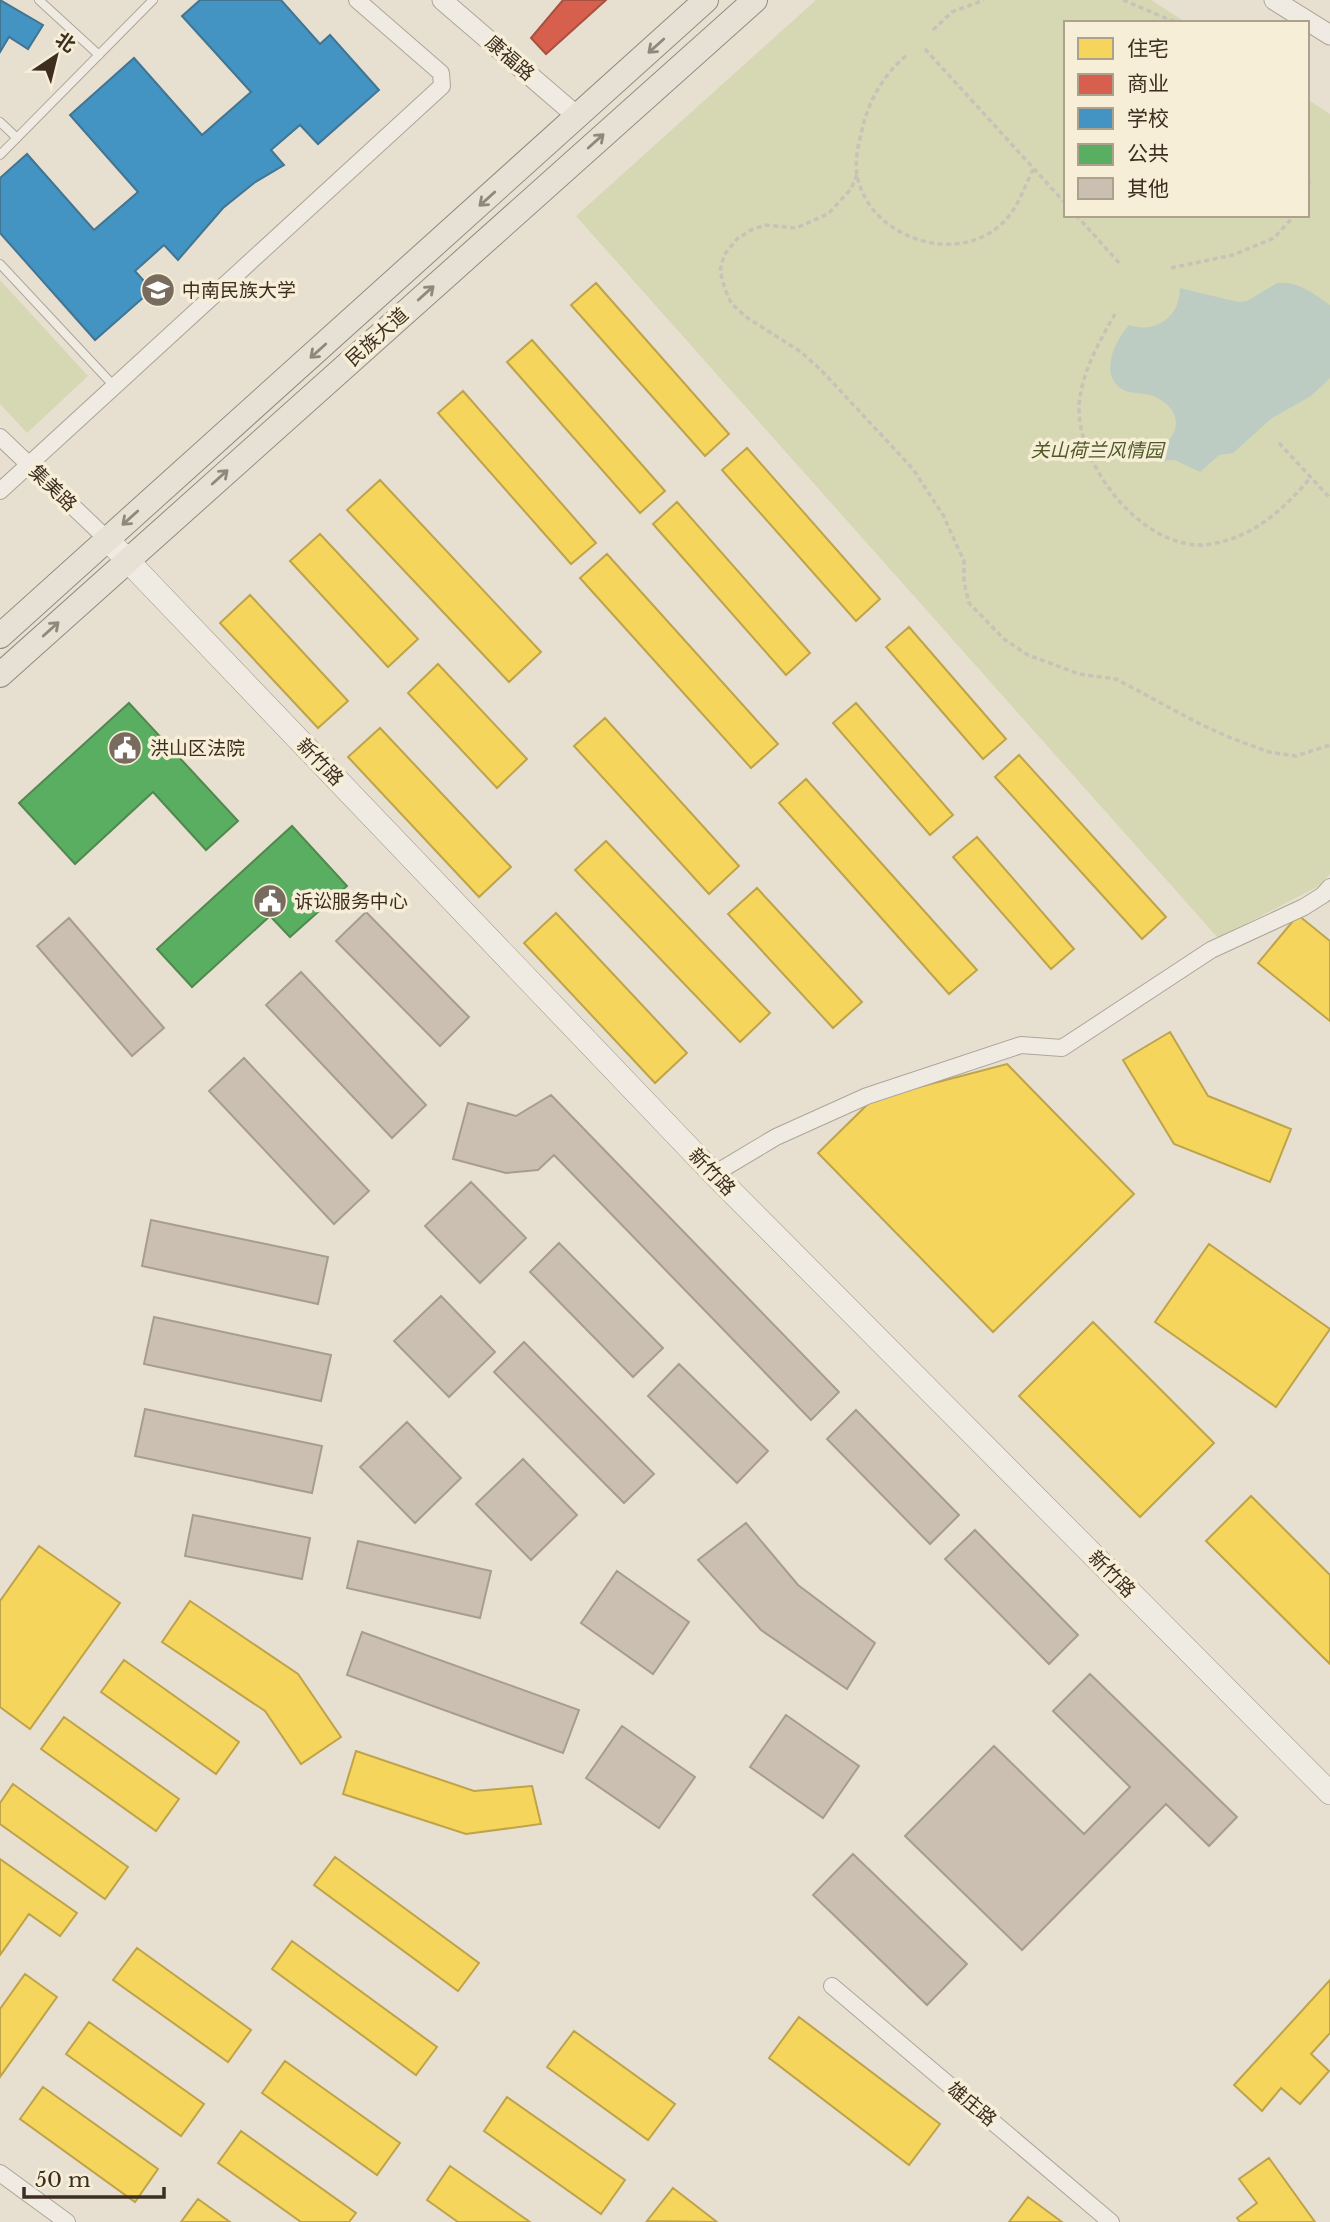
<svg xmlns="http://www.w3.org/2000/svg" width="1330" height="2222" font-family="'Libre Baskerville','Noto Sans SC',serif">
<style>
.green{fill:#d6d7b3}
.water{fill:#bcccc2}
.homes{fill:#f6d55c;stroke:#bea34a;stroke-width:2}
.shops{fill:#d6604d;stroke:#a85140;stroke-width:2}
.schools{fill:#4393c3;stroke:#417592;stroke-width:2}
.public{fill:#5aae61;stroke:#51884e;stroke-width:2}
.building{fill:#cbbfb2;stroke:#a89c90;stroke-width:2}
.lines{fill:none;stroke-linecap:round;stroke-linejoin:round}
.service-casing{stroke:#ada599;stroke-width:10}
.minor-casing{stroke:#ada599;stroke-width:18}
.tertiary-casing{stroke:#ada599;stroke-width:21}
.secondary-casing{stroke:#9c958a;stroke-width:24}
.primary-casing{stroke:#928b80;stroke-width:26}
.path{stroke:#c8c2b9;stroke-width:3.5;stroke-dasharray:5 3.5;stroke-linecap:butt}
.service{stroke:#efebe3;stroke-width:8}
.minor{stroke:#efebe3;stroke-width:16}
.tertiary{stroke:#efebe3;stroke-width:19}
.secondary{stroke:#efebe3;stroke-width:23}
.primary{stroke:#e6e1d4;stroke-width:24}
.oneway{stroke:#92887a}
.labels{text-anchor:middle;dominant-baseline:central;stroke-width:7;stroke-linejoin:round;paint-order:stroke}
.street-label{font-size:19px;fill:#3d2e20;stroke:#f7eed8}
.poi-label{font-size:19px;fill:#3d2e20;stroke:#f7eed8;text-anchor:start}
.park-label{font-size:19px;font-style:italic;fill:#4d5a26;stroke:#f7eed8}
</style>
<rect width="100%" height="100%" fill="#e7e0d1"/>
<!-- green -->
<path class="green" d="M816,0H1151L1187,23H1066V215H1307V99L1330,114V874L1317,887L1218,938L576,216Z
M0,280L88,376L27,433L0,404Z"/>
<!-- water -->
<path class="water" d="M1277,283C1298,281 1313,293 1330,305V378L1311,396L1272,418L1233,453L1219,455L1200,472L1175,460L1155,461L1153,452C1182,438 1185,409 1153,396C1144,392 1134,394 1126,391C1097,378 1114,342 1129,325C1156,334 1180,317 1180,288L1238,302L1247,301Z"/>
<!-- homes -->
<path class="homes" d="M596,283L729,434L705,456L571,305Z
M532,340L665,491L640,513L507,362Z
M463,391L596,543L571,564L438,413Z
M747,448L880,599L856,621L722,470Z
M380,480L541,652L509,682L347,510Z
M677,502L810,653L786,675L653,524Z
M320,534L418,639L388,667L290,561Z
M607,554L778,744L751,768L580,578Z
M250,595L348,701L318,728L220,623Z
M909,627L1006,739L983,759L886,647Z
M438,664L527,759L497,788L408,693Z
M856,703L953,815L930,835L833,723Z
M605,718L739,866L709,894L574,746Z
M380,728L511,867L479,897L348,757Z
M1019,755L1166,917L1142,939L995,777Z
M806,779L977,970L949,994L779,803Z
M977,837L1074,949L1051,969L953,857Z
M606,841L770,1013L740,1042L575,870Z
M757,888L862,1002L833,1028L728,914Z
M556,913L687,1053L655,1083L524,943Z
M1298,915L1330,941V1021L1258,963Z
M1170,1032L1208,1096L1291,1129L1270,1182L1174,1144L1123,1060Z
M1007,1064L1134,1194L993,1332L818,1153L873,1099Z
M1209,1244L1330,1329L1276,1407L1155,1322Z
M1093,1322L1214,1443L1140,1517L1019,1396Z
M1251,1496L1330,1575V1664L1206,1541Z
M39,1546L120,1603L30,1729L0,1707V1601Z
M190,1601L298,1674L341,1737L301,1764L265,1711L162,1642Z
M124,1660L239,1742L216,1774L101,1692Z
M64,1717L179,1799L156,1831L41,1749Z
M356,1751L474,1791L532,1786L541,1824L466,1834L343,1794Z
M13,1784L128,1867L105,1899L0,1824V1803Z
M335,1857L479,1963L458,1991L314,1885Z
M0,1859L77,1913L60,1936L29,1914L0,1955Z
M292,1941L437,2047L416,2075L272,1969Z
M137,1948L251,2030L228,2062L113,1980Z
M25,1974L57,1997L0,2077V2009Z
M1330,1980V2033L1311,2054L1329,2071L1300,2104L1281,2088L1262,2111L1234,2085Z
M799,2017L940,2124L909,2165L769,2058Z
M89,2022L204,2104L181,2136L66,2054Z
M574,2031L675,2104L648,2140L547,2067Z
M285,2061L400,2143L377,2175L262,2093Z
M43,2087L158,2169L135,2202L20,2119Z
M507,2097L625,2180L601,2214L484,2131Z
M241,2131L356,2213L349,2222H301L218,2163Z
M1269,2158L1315,2222H1240L1237,2218L1257,2203L1239,2179Z
M450,2166L530,2222H458L427,2200Z
M673,2188L717,2222L647,2221Z
M1028,2197L1062,2222H1009Z
M198,2199L230,2222H181Z"/>
<!-- shops -->
<path class="shops" d="M563,0H606L546,54L531,38Z"/>
<!-- schools -->
<path class="schools" d="M0,0L43,25L28,49L9,37L0,52Z
M200,0H281L320,44L330,35L379,90L318,144L300,125L271,150L284,165L254,183L223,208L178,260L164,245L135,271L152,290L95,340L0,233V178L27,154L94,230L138,192L70,115L134,58L202,135L251,92L182,16Z"/>
<!-- public -->
<path class="public" d="M129,703L238,821L206,850L153,792L75,864L19,803Z
M292,826L347,886L290,937L270,916L192,987L157,949Z"/>
<!-- building -->
<path class="building" d="M366,912L469,1017L440,1046L336,941Z
M69,918L164,1028L132,1056L37,946Z
M301,972L426,1105L392,1138L266,1005Z
M244,1058L369,1191L334,1224L209,1091Z
M551,1095L839,1392L811,1420L554,1155L538,1170L506,1173L453,1159L468,1103L516,1116Z
M471,1182L526,1238L480,1283L425,1226Z
M151,1220L328,1257L318,1304L142,1266Z
M559,1243L663,1348L633,1377L530,1272Z
M441,1296L495,1352L449,1397L394,1341Z
M154,1317L331,1355L321,1401L144,1364Z
M524,1342L654,1474L624,1503L494,1372Z
M679,1364L768,1451L737,1483L648,1396Z
M145,1409L322,1446L312,1493L135,1456Z
M856,1410L959,1515L930,1544L827,1439Z
M407,1422L461,1478L415,1523L360,1467Z
M523,1459L577,1515L531,1560L476,1504Z
M193,1515L310,1538L302,1579L185,1556Z
M746,1523L798,1585L875,1643L847,1689L761,1630L698,1560Z
M975,1530L1078,1635L1049,1664L945,1559Z
M358,1541L491,1571L480,1618L347,1588Z
M617,1571L689,1622L653,1674L581,1623Z
M362,1632L579,1710L563,1753L347,1675Z
M1090,1674L1237,1817L1209,1846L1166,1804L1022,1950L905,1836L994,1746L1084,1834L1130,1787L1053,1711Z
M786,1715L859,1766L823,1818L750,1767Z
M622,1726L695,1777L659,1828L586,1778Z
M853,1854L967,1964L927,2005L813,1895Z"/>
<g class="lines">
<!-- service casing -->
<g class="service-casing">
<path id="service" d="M39,0L99,55
M0,122L17,138
M0,155L153,0
M0,264L114,386"/>
</g>
<!-- minor casing -->
<g class="minor-casing">
<path id="minor" d="M0,437L107,539
M0,491L442,86L441,73L357,0
M714,1174L776,1137L867,1096L1021,1045L1062,1048L1211,950L1304,907L1323,895L1330,887
M832,1986L1111,2222
M0,2173L67,2222"/>
</g>
<!-- tertiary casing -->
<g class="tertiary-casing">
<path id="tertiary" d="M442,0L578,117
M1274,0L1330,35"/>
</g>
<!-- secondary casing -->
<g class="secondary-casing">
<path id="secondary" d="M107,539L714,1174L1330,1793"/>
</g>
<!-- primary casing -->
<g class="primary-casing">
<path id="primary" d="M0,636L706,0
M0,675L755,0"/>
</g>
<!-- path -->
<path class="path" d="M1123,0L1177,23
M933,30L952,12L984,0
M925,49L1066,204
M906,56C886,72 871,97 864,122C860,138 854,159 857,175C869,241 966,270 1009,216C1020,202 1026,183 1034,168
M1307,171L1309,182L1307,190
M857,175L851,189L828,214L796,228L765,225L751,230L737,239L724,255L720,271L725,289L731,303L746,317L801,352L821,370L913,469L943,515L964,561V582L969,603L1004,639L1028,655L1079,674L1116,679L1200,724L1231,738L1269,752L1296,756L1330,745
M1076,215L1121,265
M1171,268L1233,255L1274,238L1295,215
M1115,314C1099,342 1080,375 1079,408C1078,468 1147,555 1211,544C1254,537 1284,509 1311,477
M1279,443L1330,498"/>
<!-- service -->
<use href="#service" class="service"/>
<!-- minor -->
<use href="#minor" class="minor"/>
<!-- tertiary -->
<use href="#tertiary" class="tertiary"/>
<!-- secondary -->
<use href="#secondary" class="secondary"/>
<!-- primary -->
<use href="#primary" class="primary"/>
</g>
<!-- one-way arrows -->
<defs><path id="oneway-shaft" d="M-6 0H5M1.5-3L5.5 0L1.5 3" fill="none" stroke-width="1.6" stroke-linecap="round" stroke-linejoin="round" transform="scale(1.75)"/></defs>
<g class="oneway">
<use href="#oneway-shaft" transform="translate(656 46) rotate(138)"/>
<use href="#oneway-shaft" transform="translate(596 141) rotate(-42)"/>
<use href="#oneway-shaft" transform="translate(487 199) rotate(138)"/>
<use href="#oneway-shaft" transform="translate(426 293) rotate(-42)"/>
<use href="#oneway-shaft" transform="translate(318 351) rotate(138)"/>
<use href="#oneway-shaft" transform="translate(220 477) rotate(-42)"/>
<use href="#oneway-shaft" transform="translate(130 518) rotate(138)"/>
<use href="#oneway-shaft" transform="translate(51 629) rotate(-42)"/>
</g>
<!-- icons -->
<defs>
<g id="university-disc" transform="scale(1.75)"><circle r="9.5" fill="#786c5e" stroke="#f7eed8"/><path d="M0-5L7-2L0 1L-7-2ZM-4 1L0 2.5L4 1V4Q0 6-4 4Z" fill="#fff"/></g>
<g id="civic-disc" transform="scale(1.75)"><circle r="9.5" fill="#786c5e" stroke="#f7eed8"/><path d="M-.6-6.5H3V-4.5H.6V-3L4-1V1h2V6H-6V1h2V-1L-.6-3ZM-1.2 2.5V6h2.4V2.5Z" fill="#fff"/></g>
</defs>
<g fill-rule="evenodd">
<use href="#university-disc" x="158" y="290"/>
<use href="#civic-disc" x="125" y="748"/>
<use href="#civic-disc" x="270" y="901"/>
</g>
<g class="labels">
<!-- street labels -->
<g class="street-label">
<text transform="translate(510 58) rotate(41)">康福路</text>
<text transform="translate(377 337) rotate(-42)">民族大道</text>
<text transform="translate(53 488) rotate(44)">集美路</text>
<text transform="translate(320 762) rotate(46)">新竹路</text>
<text transform="translate(712 1172) rotate(46)">新竹路</text>
<text transform="translate(1112 1574) rotate(45)">新竹路</text>
<text transform="translate(972 2104) rotate(40)">雄庄路</text>
</g>
<!-- poi labels -->
<g class="poi-label">
<text x="182" y="290">中南民族大学</text>
<text x="150" y="748">洪山区法院</text>
<text x="294" y="901">诉讼服务中心</text>
</g>
<!-- park labels -->
<g class="park-label">
<text x="1097" y="450">关山荷兰风情园</text>
</g>
</g>
<!-- legend -->
<rect x="1064" y="21" width="245" height="196" fill="#f7eed8" stroke="#ada18e" stroke-width="2"/>
<rect x="1078" y="38" width="35" height="21" fill="#f6d55c" stroke="#ada18e" stroke-width="2"/>
<text x="1127" y="56" font-size="21" fill="#3d2e20">住宅</text>
<rect x="1078" y="74" width="35" height="21" fill="#d6604d" stroke="#ada18e" stroke-width="2"/>
<text x="1127" y="91" font-size="21" fill="#3d2e20">商业</text>
<rect x="1078" y="108" width="35" height="21" fill="#4393c3" stroke="#ada18e" stroke-width="2"/>
<text x="1127" y="126" font-size="21" fill="#3d2e20">学校</text>
<rect x="1078" y="144" width="35" height="21" fill="#5aae61" stroke="#ada18e" stroke-width="2"/>
<text x="1127" y="161" font-size="21" fill="#3d2e20">公共</text>
<rect x="1078" y="178" width="35" height="21" fill="#cbbfb2" stroke="#ada18e" stroke-width="2"/>
<text x="1127" y="196" font-size="21" fill="#3d2e20">其他</text>
<!-- north arrow -->
<g transform="translate(56 56) rotate(35)" stroke="#f7eed8" stroke-width="5" paint-order="stroke">
<path d="M0-5L12 26L0 18L-12 26Z" fill="#3d2e20"/>
<text y="-10" font-size="19" font-weight="bold" text-anchor="middle" fill="#3d2e20">北</text>
</g>
<!-- scale -->
<path d="M24 2187v10h140v-10" fill="none" stroke="#3d2e20" stroke-width="3.5"/>
<text x="35" y="2187" font-size="21" fill="#3d2e20" stroke="#f7eed8" stroke-width="5" paint-order="stroke">50 m</text>
</svg>
